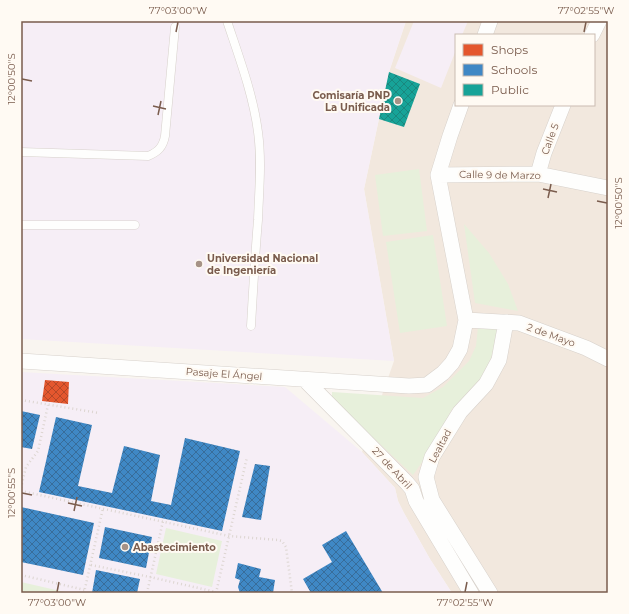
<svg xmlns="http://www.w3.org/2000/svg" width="629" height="614" font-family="Montserrat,sans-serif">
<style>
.residential{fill:#f2e8de;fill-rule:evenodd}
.education{fill:#f6eef6}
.green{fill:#e7f0db}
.shops{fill:url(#shops-cross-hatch)}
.schools{fill:url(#schools-cross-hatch)}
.public{fill:url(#public-cross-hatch)}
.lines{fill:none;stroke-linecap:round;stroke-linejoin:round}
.service-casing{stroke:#d7d1cb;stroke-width:9}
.minor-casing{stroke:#d7d1cb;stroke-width:16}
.path{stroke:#dcd5d0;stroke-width:2.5;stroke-dasharray:1 3;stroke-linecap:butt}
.service{stroke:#fefefd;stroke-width:8}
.minor{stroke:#fefefd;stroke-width:15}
.ticks{fill:none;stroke:#7a5c4d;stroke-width:1.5}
.poi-dot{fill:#a69286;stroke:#fffaf3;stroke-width:1.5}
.labels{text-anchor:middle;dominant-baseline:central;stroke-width:4;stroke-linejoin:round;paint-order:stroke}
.poi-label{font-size:10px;font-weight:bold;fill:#7a5c4d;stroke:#fffaf3;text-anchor:start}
.street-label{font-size:10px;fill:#7a5c4d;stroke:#fffaf3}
.neatline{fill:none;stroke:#7a5c4d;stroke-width:1.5}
.ticks-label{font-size:10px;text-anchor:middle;fill:#7a5c4d}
</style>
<defs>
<pattern id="shops-cross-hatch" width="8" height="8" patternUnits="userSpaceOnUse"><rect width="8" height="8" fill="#e4572e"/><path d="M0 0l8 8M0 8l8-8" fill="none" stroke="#b44828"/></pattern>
<pattern id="schools-cross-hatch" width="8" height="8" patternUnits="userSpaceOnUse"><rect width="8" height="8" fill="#3f88c5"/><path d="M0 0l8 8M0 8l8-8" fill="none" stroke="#386d9a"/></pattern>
<pattern id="public-cross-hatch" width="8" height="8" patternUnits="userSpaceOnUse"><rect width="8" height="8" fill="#17a398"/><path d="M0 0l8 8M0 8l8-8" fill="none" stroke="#1a887e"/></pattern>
</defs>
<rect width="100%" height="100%" fill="#f9f5f0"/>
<!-- residential -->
<path class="residential" d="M406,21H608V593H452L430,559L404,513L398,501L395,488L362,452L394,361L364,189L389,72ZM456,35H594V105H456Z"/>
<!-- education -->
<path class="education" d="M21,21H406L389,72L364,189L394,361L21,339Z
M414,21H468L462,35H456V50L441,88L395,68Z
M21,372L285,387L362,452L395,488L398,501L404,513L430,559L452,593H21Z"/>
<!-- green -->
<path class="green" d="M419,169L427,231L383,236L375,175Z
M464,224L489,253L508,284L518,311L475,303Z
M433,235L447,326L400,333L386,242Z
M478,327L498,329L492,355L485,373L466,395L452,409L432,448L413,475L332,399V392L423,398L443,387L469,361L476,346Z
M166,528L222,541L212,587L156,574Z
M21,582L69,593H21Z"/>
<!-- shops -->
<path class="shops" d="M45,380L69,382L68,404L42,401Z"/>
<!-- schools -->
<path class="schools" d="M21,411L40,415L32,449L21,447Z
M56,417L92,425L78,486L112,493L124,446L160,455L151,501L171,505L185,438L240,451L222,531L39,492Z
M255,464L270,466L261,520L242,517L247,496L257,498L247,496Z
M21,507L94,523L83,575L21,562Z
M105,527L152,537L146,568L99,558Z
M346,531L383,593H311L303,579L332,562L322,545Z
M238,563L261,569L259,577L275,580L273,593H240L238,587L240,580L235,578Z
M96,570L140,579L137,593H92Z"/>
<!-- public -->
<path class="public" d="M389,72L420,84L404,127L379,119Z"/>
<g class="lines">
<!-- service casing -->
<g class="service-casing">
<path id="service" d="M227,21C239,57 253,94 258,132C262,161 259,191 258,220C255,255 253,291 251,326
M21,152L148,156C158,152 163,147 165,136L175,27
M21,225H135"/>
</g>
<!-- minor casing -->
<g class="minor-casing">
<path id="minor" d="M485,35L490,21
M592,35L599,21
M538,174L544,153L563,105
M438,175L538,174L608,188
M466,320L519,323L586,348L608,359
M21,361L409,386L427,385L443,373L452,363L460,349L466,320L438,175L450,136L461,105
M305,380L407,483L412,489L416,501L471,593
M490,593L432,500L426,477L432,457L460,412L486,384L499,360L506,322"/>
</g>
<!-- path -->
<path class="path" d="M21,400L99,413
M21,488L26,467L38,451L48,405
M21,491L229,536L278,540L282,541L286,547L292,593
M91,565L150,577L216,592
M21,575L85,590
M84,593L103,508
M147,593L163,521
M216,593L229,536L247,457"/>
<!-- service -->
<use href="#service" class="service"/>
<!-- minor -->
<use href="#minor" class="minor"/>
</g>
<!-- ticks -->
<path class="ticks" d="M176,32L178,22M584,32L586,22M22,79L32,81M153,106L166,109M158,115L161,101M543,189L557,192M548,198L551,184M597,201L607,203M22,493L32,495M68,503L82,506M74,511L77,497M57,592L59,582M465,592L467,582"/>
<!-- markers -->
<g class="poi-dot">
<circle cx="398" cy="101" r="4"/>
<circle cx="199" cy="264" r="4"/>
<circle cx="125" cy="547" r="4"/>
</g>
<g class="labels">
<!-- poi labels -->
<g class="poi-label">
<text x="390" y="95" text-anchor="end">Comisaría PNP<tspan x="390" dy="12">La Unificada</tspan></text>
<text x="207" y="258">Universidad Nacional<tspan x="207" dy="12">de Ingeniería</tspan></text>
<text x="133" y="547">Abastecimiento</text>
</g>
<!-- street labels -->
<g class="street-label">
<text transform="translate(550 139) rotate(-70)">Calle 5</text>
<text transform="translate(500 175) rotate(1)">Calle 9 de Marzo</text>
<text transform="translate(551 335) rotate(20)">2 de Mayo</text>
<text transform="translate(224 374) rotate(4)">Pasaje El Ángel</text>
<text transform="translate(440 446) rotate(-62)">Lealtad</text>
<text transform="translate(392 468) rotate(47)">27 de Abril</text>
</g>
</g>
<!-- border -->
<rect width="629" height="614" fill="none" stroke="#fffaf3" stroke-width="44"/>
<!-- legend -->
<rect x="455" y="34" width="140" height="72" fill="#fffaf3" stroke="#cabbb1"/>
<rect x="463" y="44" width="20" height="12" fill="#e4572e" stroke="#cabbb1"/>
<text x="491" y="54" font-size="12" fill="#7a5c4d">Shops</text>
<rect x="463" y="64" width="20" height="12" fill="#3f88c5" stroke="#cabbb1"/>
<text x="491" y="74" font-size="12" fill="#7a5c4d">Schools</text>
<rect x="463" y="84" width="20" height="12" fill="#17a398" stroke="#cabbb1"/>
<text x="491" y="94" font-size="12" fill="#7a5c4d">Public</text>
<rect x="22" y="22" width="585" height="570" class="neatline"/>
<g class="ticks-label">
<text x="178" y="14">77°03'00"W</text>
<text x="586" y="14">77°02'55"W</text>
<text transform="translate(11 79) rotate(-90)" y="4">12°00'50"S</text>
<text transform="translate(618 203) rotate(-90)" y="4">12°00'50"S</text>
<text transform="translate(11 493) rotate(-90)" y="4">12°00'55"S</text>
<text x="57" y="606">77°03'00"W</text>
<text x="465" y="606">77°02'55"W</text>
</g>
</svg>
